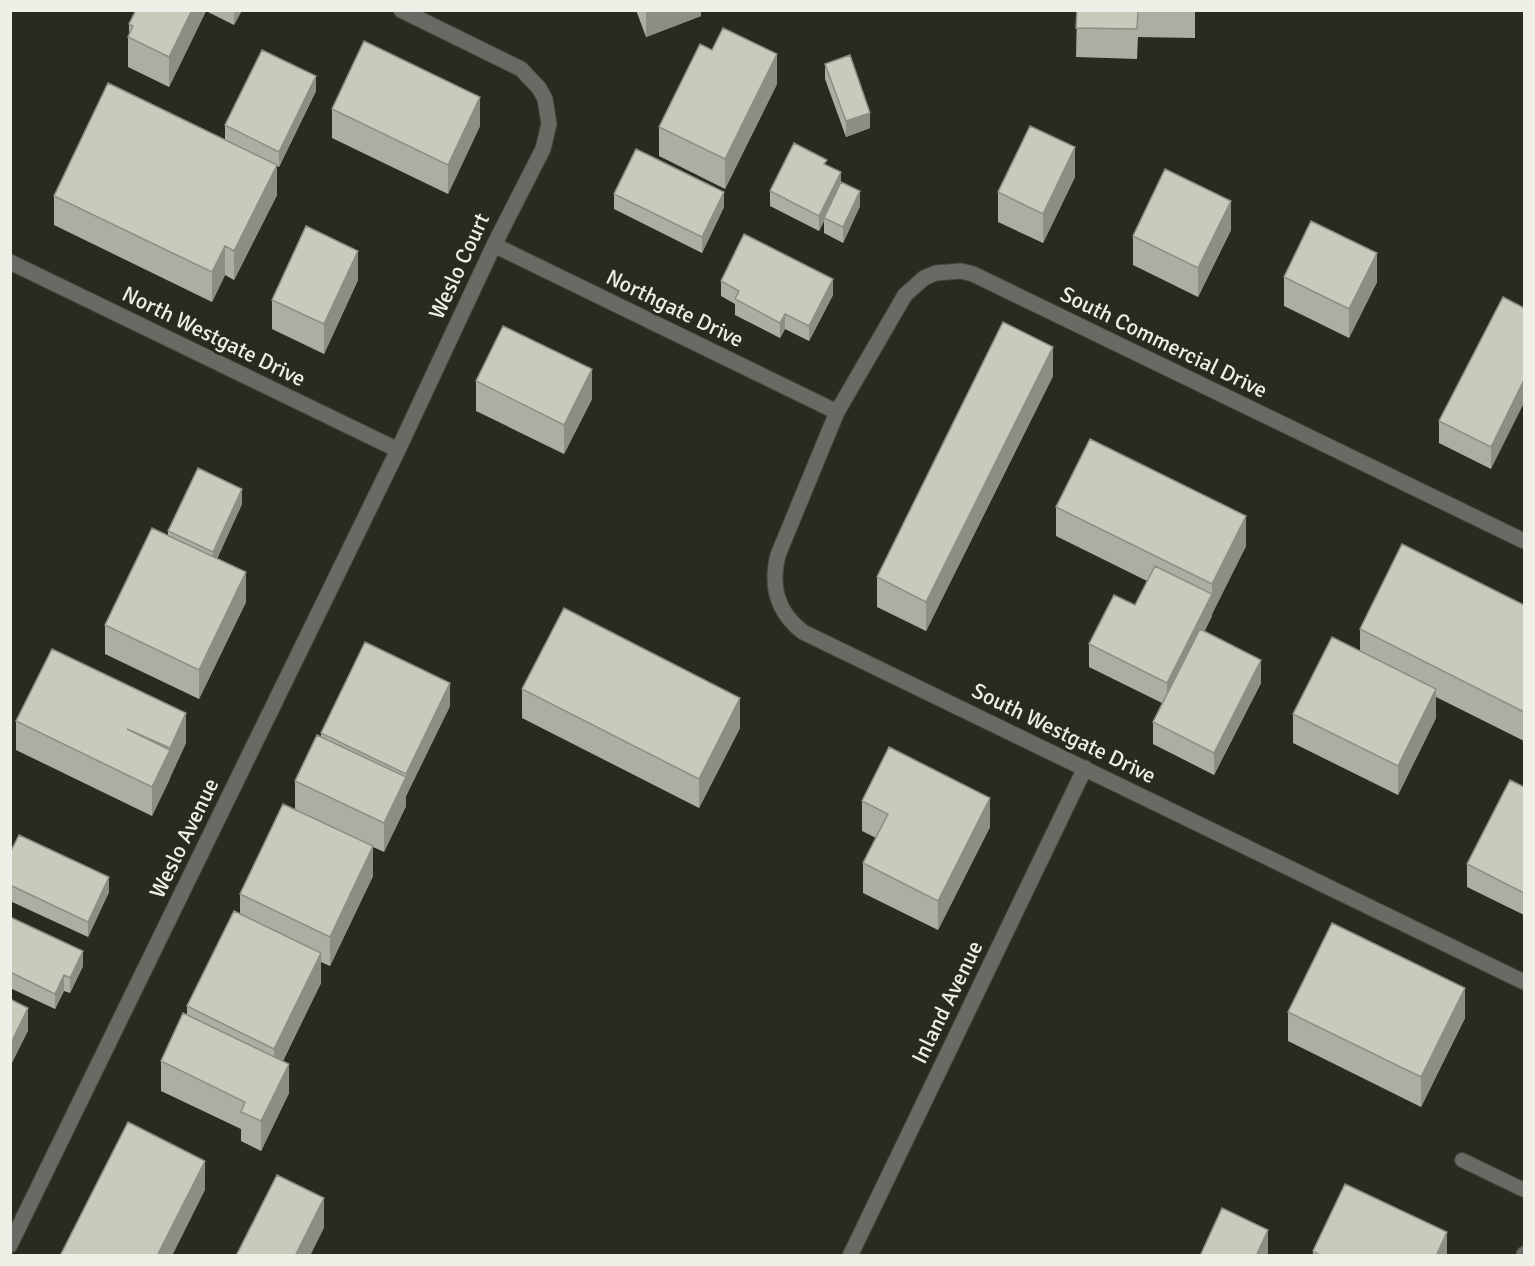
<svg xmlns="http://www.w3.org/2000/svg" width="1535" height="1266" font-family="Signika,sans-serif">
<style>
.lines{fill:none;stroke-linecap:round;stroke-linejoin:round}
.lane-casing{stroke:#46463c;stroke-width:16}
.street-casing{stroke:#46463c;stroke-width:17}
.lane{stroke:#6a6a65;stroke-width:14}
.street{stroke:#6a6a65;stroke-width:15}
.wall{fill:#adada2}
.shaded-wall{fill:#8d8d84}
.building{fill:#c9c9bc;stroke:#8d8d84;stroke-width:1.5}
.labels{text-anchor:middle;dominant-baseline:central;stroke-width:6;stroke-linejoin:round;paint-order:stroke}
.street-label{font-size:22px;fill:#efefe8;stroke:#2a2a20}
</style>
<rect width="100%" height="100%" fill="#2a2a20"/>
<g class="lines">
<!-- lane casing -->
<g class="lane-casing">
<path id="lane" d="M1462,1160L1524,1190"/>
</g>
<!-- street casing -->
<g class="street-casing">
<path id="street" d="M494,245L837,412
M10,262L398,450
M1524,541L973,274L961,271L936,273L924,278L905,295L837,412L778,555C770,587 777,612 803,632L1524,982
M10,1245L398,450L494,245L543,149L549,124L545,99L539,88L521,69L401,10
M850,1256L1085,768
M1524,1256V1254"/>
</g>
<!-- lane -->
<use href="#lane" class="lane"/>
<!-- street -->
<use href="#street" class="street"/>
</g>
<!-- wall -->
<path class="wall" d="M136,10H242L234,25L206,11L169,87L128,67V37L129,35V24Z
M636,10H701V16L646,37Z
M1077,10H1195V38L1138,37L1137,59L1076,57Z
M1205,10H1256V12Z
M712,50L777,84L725,189L659,156V127Z
M825,64L870,128L846,137L825,79Z
M316,91L279,167L277,166V195L234,280L225,275L212,302L54,225V196L225,140V125Z
M332,109L480,126L448,194L332,138Z
M827,166L860,206L843,243L824,233V221L819,231L770,206V191Z
M1075,177L1043,243L998,222V192Z
M614,194L724,207L702,253L614,209Z
M1231,230L1198,297L1133,265V236Z
M1284,277L1377,282L1349,338L1284,306Z
M358,280L324,354L272,329V300Z
M721,281L833,295L809,341L785,329L780,338L735,315V304L721,296Z
M1503,297L1491,469L1439,443V421Z
M1053,376L926,631L877,607V577Z
M476,381L592,399L564,454L476,411Z
M242,504L217,559L246,602L199,699L105,654V625L168,536V531Z
M1056,507L1246,546L1212,614V616L1204,632L1261,683L1214,775L1153,744V722L1162,703L1089,667V644L1135,605L1147,581L1056,536Z
M1524,605V741L1436,697V718L1398,795L1293,743V714L1360,651V629Z
M522,689L740,728L699,808L522,718Z
M450,706L406,796V806L384,852L373,847V876L330,966L321,962V983L283,1061L289,1093L261,1151L241,1141V1129L161,1091V1061L187,1015V1006L240,914V894L295,809V781L321,737V733Z
M16,721L186,743L152,816L16,750Z
M1524,787V915L1467,887V864Z
M862,801L990,827L938,930L863,893V863L876,838L862,831Z
M10,853L109,892L88,937L10,901Z
M10,917L83,966L70,993L64,991L55,1009L10,988Z
M1288,1012L1465,1018L1421,1107L1288,1041Z
M1447,1232V1256H1313V1251Z"/>
<!-- shaded-wall -->
<path class="shaded-wall" d="M192,10H206V11L169,87V57Z
M234,10H242L234,25Z
M646,10H701V16L646,37Z
M777,54V84L725,189V159Z
M316,76V91L279,167V152Z
M480,97V126L448,194V165Z
M870,113V128L846,137V121Z
M1075,147V177L1043,243V214Z
M277,165V195L234,280V251Z
M841,172V188L824,218V221L819,231V216Z
M860,191V206L843,243V227Z
M724,192V207L702,253V237Z
M1231,201V230L1198,297V268Z
M225,246V275L212,302V272Z
M358,251V280L324,354V324Z
M1377,253V282L1349,338V309Z
M833,279V295L809,341V326Z
M785,314V329L780,338V323Z
M1053,347V376L926,631V602Z
M592,369V399L564,454V425Z
M1524,380V403L1491,469V447Z
M242,489V504L213,567V552Z
M1246,516V546L1212,614V584Z
M246,572V602L199,699V670Z
M1212,594V616L1167,706V683Z
M1261,660V683L1214,775V753Z
M450,683V706L406,796V774Z
M1436,689V718L1398,795V766Z
M740,698V728L699,808V779Z
M186,713V743L170,778V748Z
M170,750V779L152,816V787Z
M406,777V806L384,852V823Z
M990,798V827L938,930V901Z
M373,846V876L330,966V937Z
M109,877V892L88,937V922Z
M83,951V966L70,993V978Z
M321,953V983L274,1078V1049Z
M64,975V991L55,1009V994Z
M1465,988V1018L1421,1107V1077Z
M28,1008V1031L10,1067V1045Z
M289,1064V1093L261,1151V1121Z
M205,1161V1190L172,1256H157Z
M324,1198V1228L310,1256H295Z
M1268,1230V1253L1266,1256H1256Z
M1447,1232V1256H1436Z"/>
<!-- building -->
<path class="building" d="M136,10H192L169,57L128,37L133,26L129,24Z
M1077,10H1138L1137,29L1076,28Z
M723,28L777,54L725,159L659,127L700,44L712,50Z
M364,41L480,97L448,165L332,109Z
M262,50L316,76L279,152L225,125Z
M850,55L870,113L846,121L825,64Z
M108,83L277,165L234,251L225,246L212,272L54,196Z
M1030,126L1075,147L1043,214L998,192Z
M794,143L827,160L824,164L841,172L819,216L770,191Z
M636,149L724,192L702,237L614,194Z
M1165,169L1231,201L1198,268L1133,236Z
M841,182L860,191L843,227L824,218Z
M1311,221L1377,253L1349,309L1284,277Z
M306,226L358,251L324,324L272,300Z
M744,234L833,279L809,326L785,314L780,323L735,299L739,291L721,281Z
M1503,297L1524,308V380L1491,447L1439,421Z
M1003,322L1053,347L926,602L877,577Z
M503,326L592,369L564,425L476,381Z
M1090,439L1246,516L1212,584L1056,507Z
M198,468L242,489L213,552L168,531Z
M152,528L246,572L199,670L105,625Z
M1402,544L1524,605V712L1360,629Z
M1155,566L1212,594L1167,683L1089,644L1114,595L1135,605Z
M564,608L740,698L699,779L522,689Z
M1200,629L1261,660L1214,753L1153,722Z
M1332,637L1436,689L1398,766L1293,714Z
M365,642L450,683L406,774L321,733Z
M52,649L186,713L170,748L127,729L170,750L152,787L16,721Z
M317,735L406,777L384,823L295,781Z
M889,747L990,798L938,901L863,863L888,814L862,801Z
M1510,780L1524,787V893L1467,864Z
M283,804L373,846L330,937L240,894Z
M19,835L109,877L88,922L10,885V853Z
M234,911L321,953L274,1049L187,1006Z
M10,917L83,951L70,978L64,975L55,994L10,972Z
M1332,923L1465,988L1421,1077L1288,1012Z
M10,999L28,1008L10,1045Z
M183,1013L289,1064L261,1121L241,1112L245,1102L161,1061Z
M128,1122L205,1161L157,1256H60Z
M277,1175L324,1198L295,1256H236Z
M1345,1184L1447,1232L1436,1256H1322L1313,1251Z
M1222,1208L1268,1230L1256,1256H1200Z"/>
<g class="labels">
<!-- street labels -->
<g class="street-label">
<text transform="translate(459 266) rotate(-65)">Weslo Court</text>
<text transform="translate(675 308) rotate(26)">Northgate Drive</text>
<text transform="translate(214 336) rotate(26)">North Westgate Drive</text>
<text transform="translate(1164 342) rotate(26)">South Commercial Drive</text>
<text transform="translate(1064 733) rotate(26)">South Westgate Drive</text>
<text transform="translate(184 838) rotate(-64)">Weslo Avenue</text>
<text transform="translate(947 1002) rotate(-64)">Inland Avenue</text>
</g>
</g>
<!-- border -->
<rect width="1535" height="1266" fill="none" stroke="#efefe8" stroke-width="24"/>
</svg>
